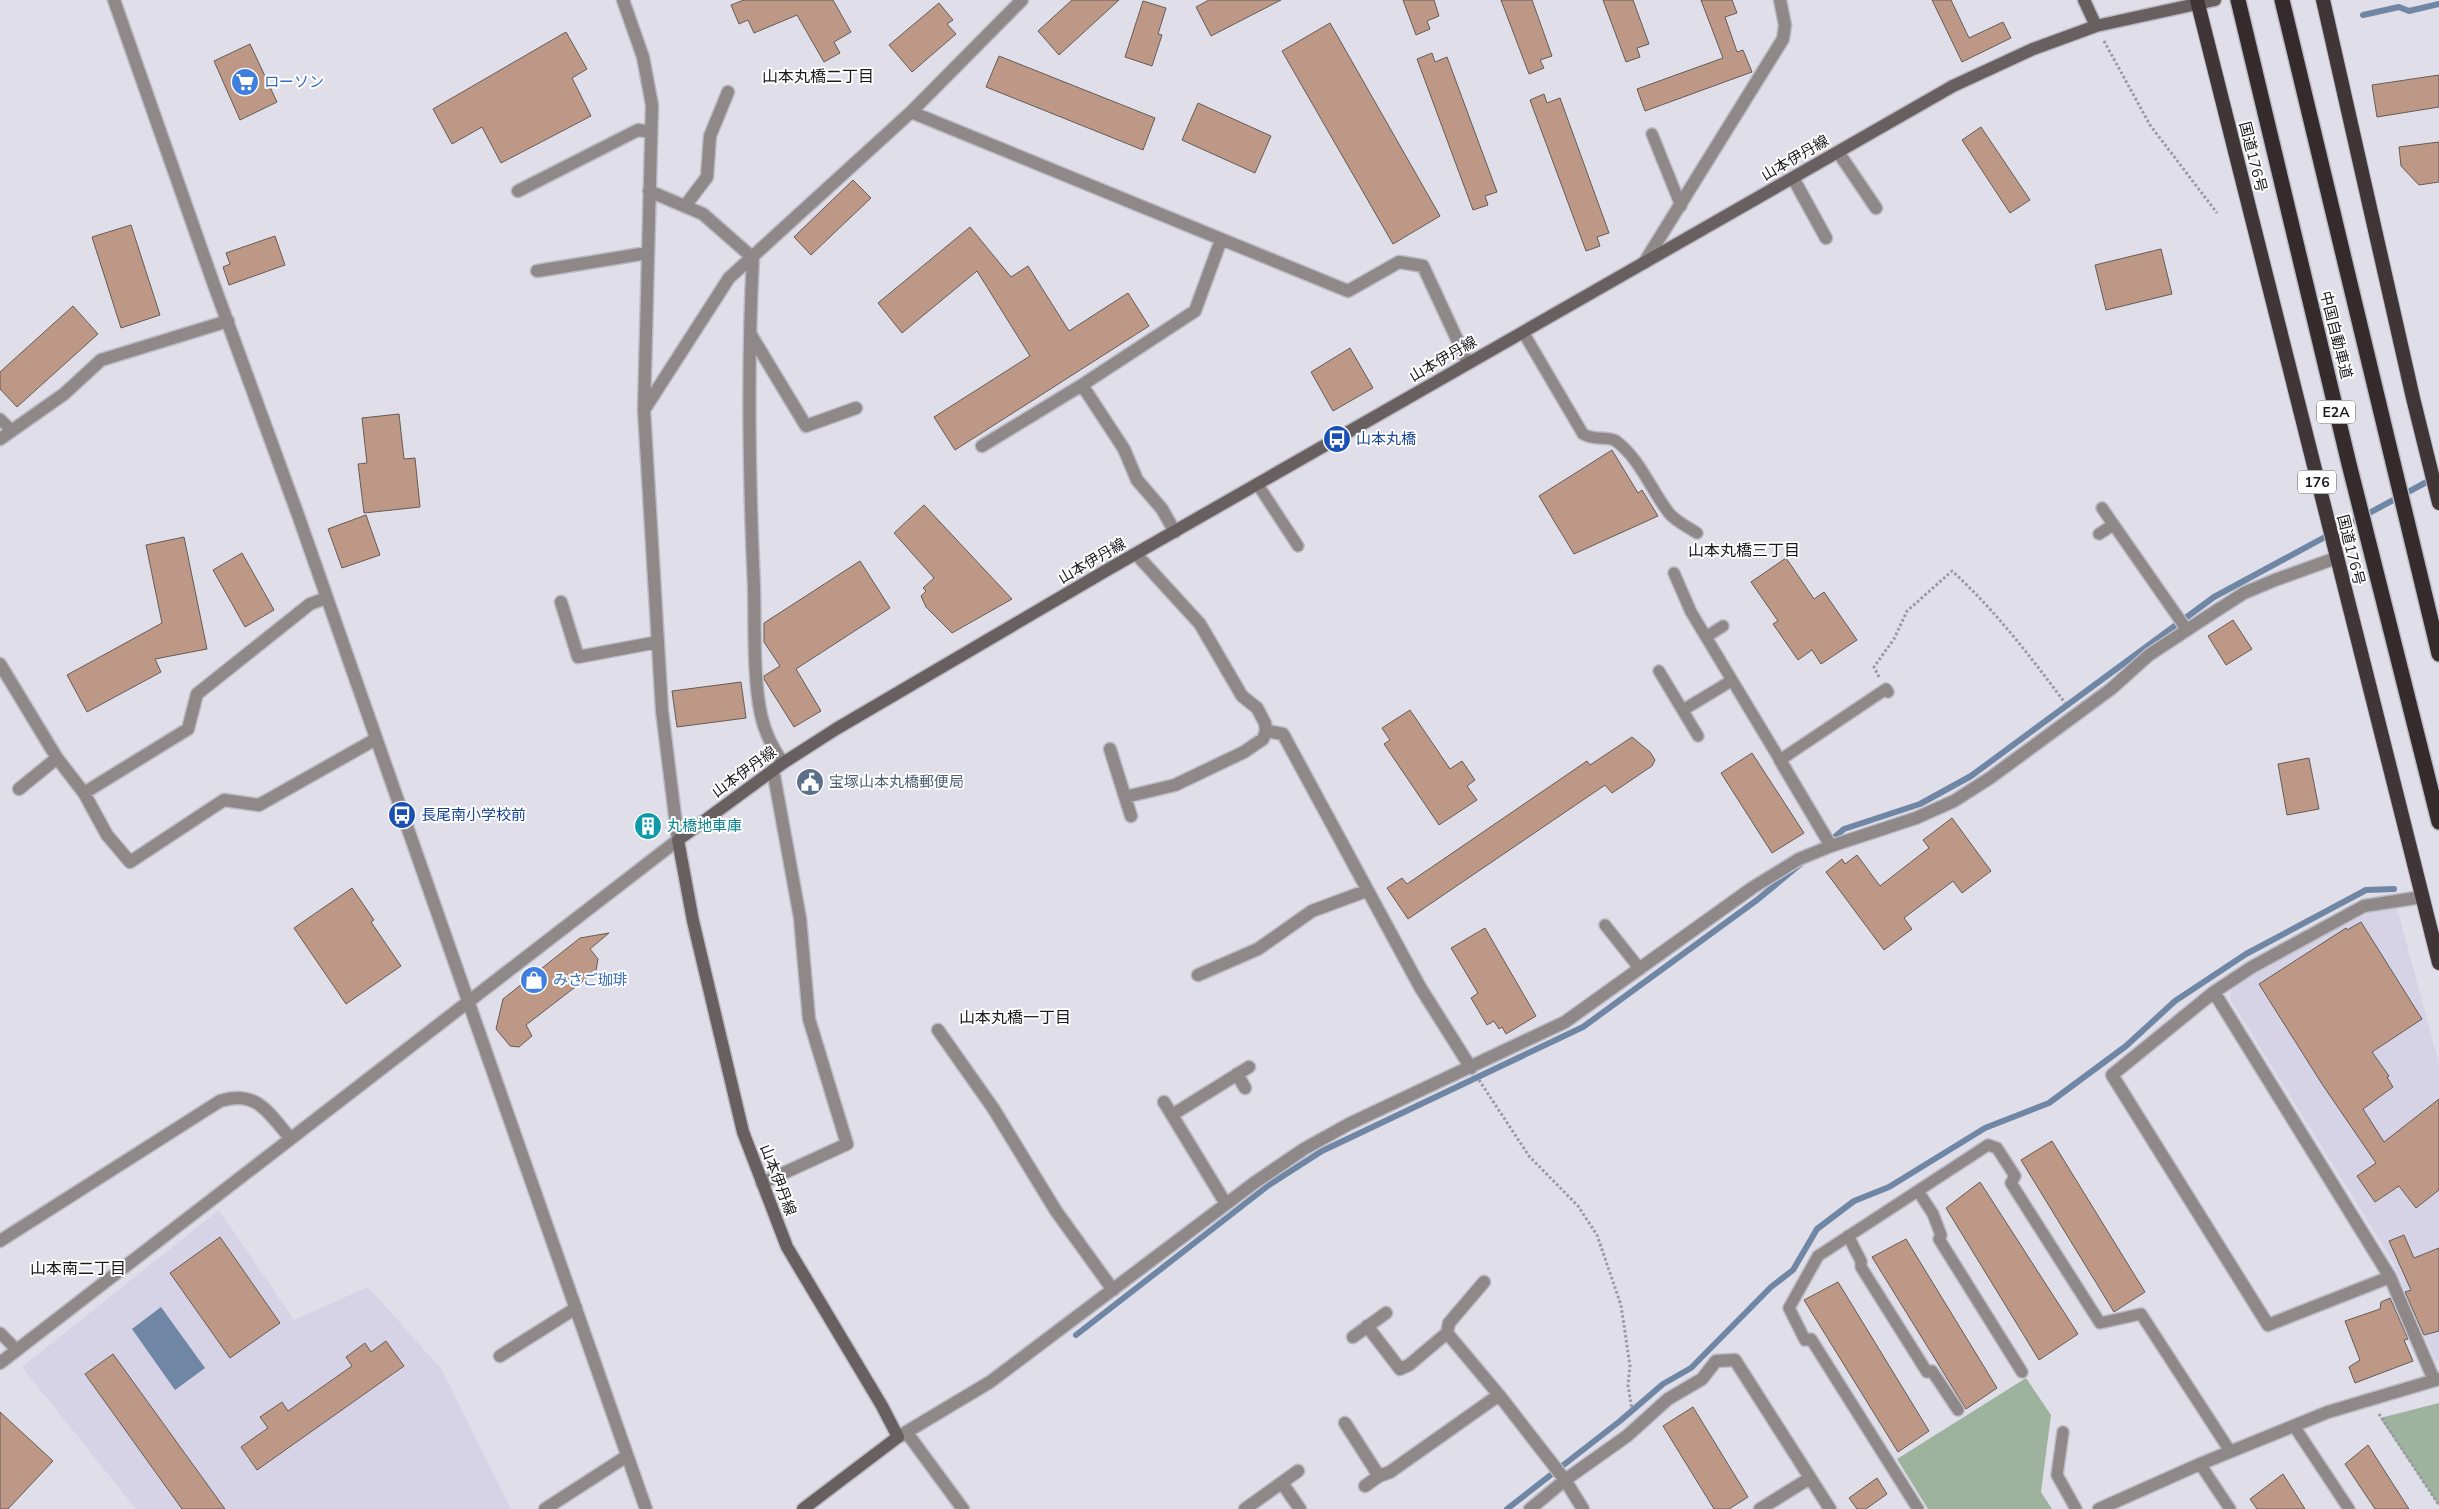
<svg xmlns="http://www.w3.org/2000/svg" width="2439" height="1509" font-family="'Nunito Sans','Noto Sans JP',sans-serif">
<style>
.built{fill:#d5d3e5}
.green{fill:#9eb39e}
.water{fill:#6f86a4}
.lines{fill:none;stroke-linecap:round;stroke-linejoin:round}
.stream{stroke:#6f86a4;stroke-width:6}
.building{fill:#be9886;stroke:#655b56}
.service-casing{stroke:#bcbbc4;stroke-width:14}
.minor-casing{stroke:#bcbbc4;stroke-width:15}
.tertiary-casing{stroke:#bcbbc4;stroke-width:15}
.secondary-casing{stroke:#bcbbc4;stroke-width:15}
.trunk-casing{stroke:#bcbbc4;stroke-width:16}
.motorway-casing{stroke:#bcbbc4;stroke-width:18}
.path{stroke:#9998a1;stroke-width:3;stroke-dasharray:2.5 2.5;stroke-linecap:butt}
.service{stroke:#8e8889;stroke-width:11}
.minor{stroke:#8e8889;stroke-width:12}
.tertiary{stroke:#8e8889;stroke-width:12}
.secondary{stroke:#675f60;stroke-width:12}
.trunk{stroke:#403638;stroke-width:14}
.motorway{stroke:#352b2c;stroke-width:15}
.labels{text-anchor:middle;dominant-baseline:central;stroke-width:4;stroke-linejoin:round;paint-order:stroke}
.shield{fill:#fff;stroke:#5f5f62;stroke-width:1}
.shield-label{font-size:14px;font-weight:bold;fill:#1a1a1e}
.shop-label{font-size:15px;fill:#366cbe;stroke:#fff;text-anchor:start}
.street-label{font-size:15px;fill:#1a1a1e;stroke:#fff}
.transit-label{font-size:15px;fill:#164399;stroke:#fff;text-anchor:start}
.service-label{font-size:15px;fill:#4e5e75;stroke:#fff;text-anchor:start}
.culture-label{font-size:15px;fill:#0d838f;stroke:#fff;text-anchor:start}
.neighbourhood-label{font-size:16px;fill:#1a1a1e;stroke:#fff}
</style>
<rect width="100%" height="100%" fill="#dfdee9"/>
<!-- built -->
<path class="built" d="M2397,908L2439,1064V1360L2436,1361L2393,1262L2230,999L2231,988L2262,966L2372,911Z
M219,1210L294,1320L368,1287L442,1370L511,1509H136L22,1367Z"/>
<!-- green -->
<path class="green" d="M2026,1378L2051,1415L2041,1492L2052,1509H1928L1897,1459Z
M2439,1403V1506L2380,1418Z"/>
<!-- water -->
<path class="water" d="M161,1307L205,1368L175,1390L132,1329Z"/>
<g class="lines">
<!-- stream -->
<path class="stream" d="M2363,15L2399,7L2409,11L2439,4
M1829,842L1844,829L1920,804L1971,776L2214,597L2434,478
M1076,1335L1269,1185L1322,1151L1583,1027L1757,900L1803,862
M1507,1509L1620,1421L1663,1384L1691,1368L1771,1287L1793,1270L1817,1229L1854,1201L1889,1187L1985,1128L2049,1103L2126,1046L2175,1001L2246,954L2366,890L2394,889"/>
</g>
<!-- building -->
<path class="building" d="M744,0H833L851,32L834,42L840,53L824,62L797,15L754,33L748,20L739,24L731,5Z
M1072,0H1119L1059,55L1038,31Z
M1209,0H1281L1211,36L1196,7Z
M1403,0H1434L1439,16L1427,21L1430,29L1416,35Z
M1501,0H1532L1552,56L1540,60L1544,68L1529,74Z
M1603,0H1633L1649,44L1637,48L1640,57L1626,62Z
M1701,0H1732L1737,13L1725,17L1737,52L1743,50L1752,72L1645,111L1637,89L1723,58Z
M1932,0H1951L1969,38L2003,22L2011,38L1962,62Z
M1143,1L1166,8L1158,34L1162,35L1152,66L1125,57Z
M939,3L953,20L947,24L956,34L912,72L889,45Z
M1330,23L1440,216L1393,244L1282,51Z
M566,32L587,69L572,78L591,116L501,163L482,127L452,144L433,109Z
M250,44L277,102L240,120L214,61Z
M1432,53L1435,62L1447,57L1497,192L1485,196L1488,205L1473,210L1417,59Z
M999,56L1155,118L1143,150L986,87Z
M2439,75V107L2377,117L2372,85Z
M1544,94L1547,103L1560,98L1609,233L1597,237L1600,246L1586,251L1530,100Z
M1198,103L1271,136L1255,173L1182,140Z
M1981,127L2030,200L2010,213L1962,140Z
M2439,142V182L2419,185L2401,166L2399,147Z
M853,180L871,198L811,255L794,237Z
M131,225L160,315L121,328L92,237Z
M970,227L1011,277L1028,266L1069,331L1128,293L1149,326L955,450L934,417L1030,356L977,271L902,333L878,303Z
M275,236L285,265L229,285L223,267L230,264L226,253Z
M2161,249L2172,294L2106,310L2095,265Z
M73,306L98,334L17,407L0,389V372Z
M1350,348L1373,388L1333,411L1311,372Z
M399,414L404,459L415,458L420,507L364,513L358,464L367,463L362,418Z
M1612,450L1638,493L1642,490L1658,516L1574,554L1539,496Z
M924,505L1012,599L952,633L926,607L921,596L926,591L923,588L934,578L894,533Z
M366,515L380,555L342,568L328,529Z
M184,537L207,649L155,659L161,672L87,712L67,675L162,623L146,545Z
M242,553L274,610L245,627L213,570Z
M1786,558L1814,599L1824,592L1857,640L1821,664L1812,650L1798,660L1773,624L1778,621L1751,582Z
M860,561L890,608L796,669L821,711L794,727L764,679V676L780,666L764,642V623Z
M2233,620L2252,649L2226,665L2208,636Z
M741,682L746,718L677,727L672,691Z
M1410,710L1450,769L1462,761L1475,780L1467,786L1477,800L1439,825L1384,744L1390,740L1382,728Z
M1632,737L1650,752L1655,760L1652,766L1612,793L1605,785L1408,919L1387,888L1402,878L1407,884L1587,761L1590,765Z
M1752,753L1804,833L1772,853L1721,773Z
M2309,758L2319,809L2287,815L2278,764Z
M1952,818L1991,871L1962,893L1953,881L1904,918L1912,929L1884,950L1826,872L1842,859L1845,864L1857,855L1880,886L1929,848L1923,840Z
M352,888L374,920L371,922L401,966L346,1004L294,928Z
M2361,922L2422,1019L2372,1052L2389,1076L2387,1077L2393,1087L2363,1109L2384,1142L2439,1099V1190L2416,1208L2399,1186L2375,1202L2357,1176L2376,1163L2322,1084L2259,984L2346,928L2347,930Z
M1485,928L1536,1016L1506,1034L1502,1027L1499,1029L1494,1021L1487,1025L1471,998L1478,993L1451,948Z
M609,933L590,949L598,959L596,971L526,1025L532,1036L519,1047L510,1046L496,1029L503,999L580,938Z
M2052,1141L2145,1292L2114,1312L2021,1160Z
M1980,1182L2078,1334L2039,1360L1946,1208Z
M2404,1235L2414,1258L2439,1248V1331L2424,1335L2405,1292L2411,1290L2389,1241Z
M220,1237L280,1323L230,1358L170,1273Z
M1906,1239L1997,1388L1966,1409L1872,1257Z
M1838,1282L1929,1431L1898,1452L1804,1300Z
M2390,1298L2408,1339L2404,1340L2413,1361L2355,1383L2349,1367L2360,1360L2345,1321L2380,1309L2381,1302Z
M386,1341L404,1366L257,1470L241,1447L268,1428L260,1417L282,1402L288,1411L352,1366L346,1357L365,1343L371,1352Z
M113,1354L225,1509H182L85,1374Z
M1693,1407L1748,1497L1729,1509H1714L1663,1426Z
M0,1412L53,1461L8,1509H0Z
M2368,1445L2409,1509H2375L2345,1464Z
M2283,1474L2305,1509H2257L2250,1499Z
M1877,1478L1887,1494L1866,1509H1857L1849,1498Z"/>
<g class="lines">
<!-- service casing -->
<g class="service-casing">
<path id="service" d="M1652,134L1681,206
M1523,332L1583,434C1595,441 1609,436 1616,441C1640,459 1651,490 1669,513C1675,521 1688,527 1697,533
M0,419L11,430
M1258,485L1298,546
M2102,508L2187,630
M2099,534L2113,525
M1674,573L1691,612L1780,760L1886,689L1888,692
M1706,637L1723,626
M1659,671L1698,736
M1683,710L1731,681
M1605,925L1640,969
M1918,1191L1933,1214L1941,1235L1939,1239L2022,1372
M1848,1236L1861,1261V1267L1927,1372L1932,1371L1958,1410
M0,1333L17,1350
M2294,1426L2349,1509
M2063,1432L2057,1475L2076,1509
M2200,1464L2230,1509
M1918,1509L1811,1339L1805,1340L1789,1308L1818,1256L1988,1145L1997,1148L2015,1176L2011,1183L2100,1323L2141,1314L2230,1451"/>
</g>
<!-- minor casing -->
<g class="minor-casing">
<path id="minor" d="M623,0L643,57L652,105L644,410L662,711L678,840
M911,112L1022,0
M1838,152L1876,208
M1793,178L1826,238
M518,191L638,130L651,132
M649,191L703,214L753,258C747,367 749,477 754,587C755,626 753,678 761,715C765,733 773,749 783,763
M685,206L707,177L710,136L728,92
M1644,263L1783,39L1785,25L1780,0
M537,271L647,253
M751,335L806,426L856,408
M1082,385L1124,449L1137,480L1162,509L1175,532
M644,410L729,278L911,112L1348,291L1399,262L1423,266L1468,363
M0,439L64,394L101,360L228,321
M982,446L1082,385L1195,311L1221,240
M561,602L578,657L658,642
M0,664L57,758L84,793L107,835L130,862L224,800L259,805L376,739
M1266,731L1283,734L1420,987L1471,1068
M1110,749L1131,816
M19,789L57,758
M84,793L188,729L197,694L310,604L326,598
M1125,797L1175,785L1244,752L1263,739L1266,731L1265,723L1257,708L1242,696L1200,624L1136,554
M1831,846L1916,818L1954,801L1990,778L2111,689L2149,655L2205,618L2244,593L2275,580L2336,558
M2422,897L2364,906L2252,967L2214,992L2112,1075L2268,1325L2390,1277L2434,1380
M1198,975L1258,949L1312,911L1366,891
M2214,992L2390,1277
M938,1030L993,1108L1056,1211L1113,1290
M1237,1074L1245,1088
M1164,1102L1226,1204
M1172,1115L1249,1067
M762,1183L847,1144L809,1019L800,918L773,770
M0,1241L220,1101C256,1089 269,1113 290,1138
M1367,1326L1400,1369L1409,1365L1447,1333L1449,1323L1484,1282
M1447,1333L1499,1395
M1353,1337L1386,1313
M500,1356L576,1308
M1345,1423L1379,1476L1390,1472L1499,1395L1565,1480L1583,1509
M907,1433L963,1509
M898,1437L990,1382L1254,1183L1304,1149L1349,1124L1565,1022L1752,888L1799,859L1831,846L1780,760
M1282,1483L1300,1509
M1365,1486L1379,1476
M545,1509L627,1456
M1245,1509L1298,1471
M1530,1509L1565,1480L1627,1436L1668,1399L1702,1379L1716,1361L1735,1360L1830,1509
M1760,1509L1810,1478"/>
</g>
<!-- tertiary casing -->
<g class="tertiary-casing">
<path id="tertiary" d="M114,0L214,285L298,515L646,1509
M0,1363L678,840
M2099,1509L2200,1464L2328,1412L2439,1379"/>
</g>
<!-- secondary casing -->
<g class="secondary-casing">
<path id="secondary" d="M2084,0L2096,26
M803,1509L898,1437L882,1406L787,1247L743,1132L693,921L678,840L783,763L836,729L1107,570L1953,86L2033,49L2096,26L2215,0"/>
</g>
<!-- trunk casing -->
<g class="trunk-casing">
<path id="trunk" d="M2197,0L2439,963
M2323,0L2413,398L2439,503"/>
</g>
<!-- motorway casing -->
<g class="motorway-casing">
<path id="motorway" d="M2238,0L2349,464L2439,822
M2282,0L2439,654"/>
</g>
<!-- path -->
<path class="path" d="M2104,41L2150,125L2217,213
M1879,677L1874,667L1894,639L1907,611L1952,571C1995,610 2030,656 2065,703
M1479,1080L1529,1156L1578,1206L1597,1235L1621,1305L1630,1366L1628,1385L1632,1410
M2379,1414L2439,1505"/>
<!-- service -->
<use href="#service" class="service"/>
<!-- minor -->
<use href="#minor" class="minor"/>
<!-- tertiary -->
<use href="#tertiary" class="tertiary"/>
<!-- secondary -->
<use href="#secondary" class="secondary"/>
<!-- trunk -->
<use href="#trunk" class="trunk"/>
<!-- motorway -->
<use href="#motorway" class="motorway"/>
</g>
<!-- icons -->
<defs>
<g id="supermarket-disc" transform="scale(1.4375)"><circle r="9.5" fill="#3f7fe0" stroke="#fff"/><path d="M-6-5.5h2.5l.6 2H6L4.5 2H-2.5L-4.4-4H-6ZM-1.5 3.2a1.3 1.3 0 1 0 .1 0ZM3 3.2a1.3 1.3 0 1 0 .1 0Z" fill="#fff"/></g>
<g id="bus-disc" transform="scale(1.4375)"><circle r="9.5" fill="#1a4fb4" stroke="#fff"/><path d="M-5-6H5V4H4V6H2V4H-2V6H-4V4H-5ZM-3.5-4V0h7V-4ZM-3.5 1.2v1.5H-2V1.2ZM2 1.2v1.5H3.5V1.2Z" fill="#fff"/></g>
<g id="civic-disc" transform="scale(1.4375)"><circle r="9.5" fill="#5c6f8a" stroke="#fff"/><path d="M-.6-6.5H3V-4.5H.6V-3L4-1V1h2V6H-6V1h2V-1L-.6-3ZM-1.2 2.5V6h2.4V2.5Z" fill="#fff"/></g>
<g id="building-disc" transform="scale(1.4375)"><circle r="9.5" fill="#0f9aa8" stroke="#fff"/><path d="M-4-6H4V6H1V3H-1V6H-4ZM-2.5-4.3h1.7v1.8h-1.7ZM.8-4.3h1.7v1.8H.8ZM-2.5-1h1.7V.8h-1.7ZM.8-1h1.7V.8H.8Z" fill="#fff"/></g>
<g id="shop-disc" transform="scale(1.4375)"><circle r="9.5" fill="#3f7fe0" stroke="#fff"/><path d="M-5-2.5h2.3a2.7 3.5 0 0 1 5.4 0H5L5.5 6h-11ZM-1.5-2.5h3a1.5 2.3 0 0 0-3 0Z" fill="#fff"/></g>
</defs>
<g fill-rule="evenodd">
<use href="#supermarket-disc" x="245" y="82"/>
<use href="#bus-disc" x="1337" y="439"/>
<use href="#civic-disc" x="810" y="782"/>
<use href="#bus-disc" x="402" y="815"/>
<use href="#building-disc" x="648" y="826"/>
<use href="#shop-disc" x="534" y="980"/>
</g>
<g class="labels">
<!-- shield labels -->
<g class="shield">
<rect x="2317" y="400.5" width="38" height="23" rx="4"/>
<rect x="2298" y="470.5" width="38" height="23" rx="4"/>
</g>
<g class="shield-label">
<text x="2336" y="412">E2A</text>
<text x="2317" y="482">176</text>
</g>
<!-- shop labels -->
<g class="shop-label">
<text x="264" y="82">ローソン</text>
<text x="553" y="980">みさご珈琲</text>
</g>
<!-- street labels -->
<g class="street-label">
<text transform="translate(2253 157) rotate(76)">国道176号</text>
<text transform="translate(1795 158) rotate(-30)">山本伊丹線</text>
<text transform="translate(2336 335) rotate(76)">中国自動車道</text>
<text transform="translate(1443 359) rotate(-30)">山本伊丹線</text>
<text transform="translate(2351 550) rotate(76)">国道176号</text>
<text transform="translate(1092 561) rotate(-30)">山本伊丹線</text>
<text transform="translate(744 772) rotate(-36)">山本伊丹線</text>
<text transform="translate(778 1180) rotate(69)">山本伊丹線</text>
</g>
<!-- transit labels -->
<g class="transit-label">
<text x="1356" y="439">山本丸橋</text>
<text x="421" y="815">長尾南小学校前</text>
</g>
<!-- service labels -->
<g class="service-label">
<text x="829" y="782">宝塚山本丸橋郵便局</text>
</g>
<!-- culture labels -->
<g class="culture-label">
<text x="667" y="826">丸橋地車庫</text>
</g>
<!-- neighbourhood labels -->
<g class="neighbourhood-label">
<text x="818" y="77">山本丸橋二丁目</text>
<text x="1744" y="551">山本丸橋三丁目</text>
<text x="1015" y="1018">山本丸橋一丁目</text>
<text x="78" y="1269">山本南二丁目</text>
</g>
</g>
</svg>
